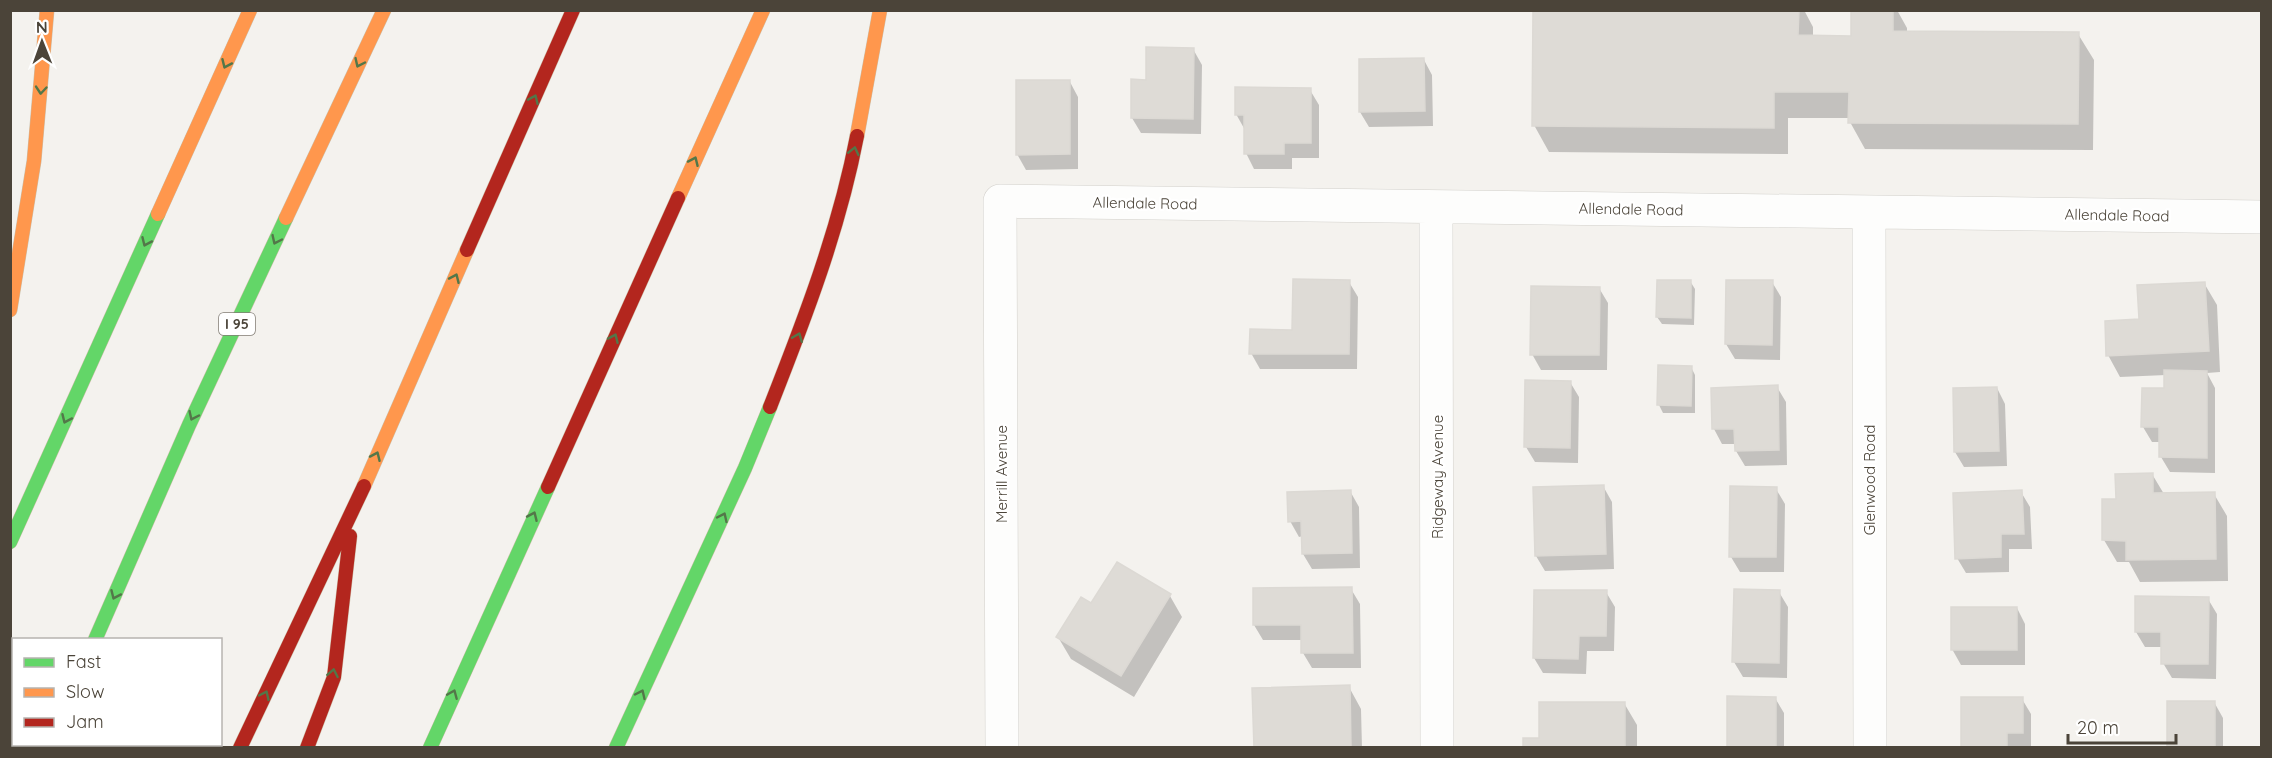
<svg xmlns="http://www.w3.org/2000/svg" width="2272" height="758" font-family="Quicksand,sans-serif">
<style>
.shadow{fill:#0003}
.building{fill:#dedbd6;stroke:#dcd9d4;stroke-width:1.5}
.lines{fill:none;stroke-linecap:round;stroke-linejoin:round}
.street-casing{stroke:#d2d0cb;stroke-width:34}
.fast-casing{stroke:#ccbfa9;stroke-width:15}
.slow-casing{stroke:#ccbfa9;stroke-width:15}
.jam-casing{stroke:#ccbfa9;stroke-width:15}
.street{stroke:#fdfdfc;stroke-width:33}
.fast{stroke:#63d668;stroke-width:14}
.slow{stroke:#ff974d;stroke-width:14}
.jam{stroke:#b3261e;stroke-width:14}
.oneway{stroke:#537749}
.labels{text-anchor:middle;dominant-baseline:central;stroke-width:5;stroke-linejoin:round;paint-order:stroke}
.shield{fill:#fff;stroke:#817c74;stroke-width:1.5}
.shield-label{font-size:14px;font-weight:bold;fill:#4b4439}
.street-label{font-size:15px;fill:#4b4439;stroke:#fff}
</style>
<rect width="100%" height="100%" fill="#f4f2ee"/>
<!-- shadow -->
<path class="shadow" d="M1535,10H1804L1813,27V37H1853V10H1897L1907,28V33L2078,34L2094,60L2093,150L1865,149L1850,122V118H1788V154L1549,152L1534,125Z
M1193,49L1202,65L1201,134L1141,133L1132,118L1147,81Z
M1424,60L1432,75L1433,126L1369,127L1360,112Z
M1070,82L1078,97V169L1026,170L1017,154Z
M1310,90L1319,105V158H1292V169H1254L1246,153L1245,130L1236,114Z
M1690,281L1695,289L1694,325L1662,324L1657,317Z
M1349,282L1358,297L1357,369H1260L1251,353L1293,331Z
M1772,282L1781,297L1780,360L1735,359L1726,344Z
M2204,283L2217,305L2220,372L2207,373L2215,388V473L2170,472L2161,457V442H2152L2143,427L2165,390L2166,375L2120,377L2108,355L2141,321Z
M1599,288L1608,303L1607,370H1541L1532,354Z
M1660,367H1691L1695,375V413H1663L1659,405Z
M1570,382L1579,397L1578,463L1535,462L1526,447Z
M1777,387L1786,402L1787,465L1745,466L1736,451V444H1722L1714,429Z
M1997,388L2005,404L2007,466L1964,467L1955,452L1954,389Z
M2152,474L2164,494H2214L2227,516L2228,581L2140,582L2129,562H2117L2104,540L2117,500Z
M1603,486L1612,502L1614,569L1545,571L1536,556Z
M1776,489L1785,504L1784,572H1740L1731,557Z
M1350,491L1359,507L1360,568L1312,569L1303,554V536L1299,537L1290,521Z
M2021,492L2030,507L2032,549H2009V572L1966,573L1957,558Z
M1351,589L1360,604L1361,668H1312L1303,653V640H1263L1254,625Z
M1606,592L1615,607L1614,651H1587L1586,674L1543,673L1534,658Z
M1779,592L1788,607L1787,678L1743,677L1734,662Z
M1170,596L1182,617L1134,697L1071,659L1058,637L1092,605Z
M2208,599L2217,614L2216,679L2172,678L2163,663V647H2145L2136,632Z
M2017,608L2025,624V665H1961L1952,649Z
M1349,687L1361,709L1362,748H1255Z
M1775,698L1784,713V748H1728Z
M2022,699L2031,714V748H1962Z
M2214,702L2223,718V748H2168Z
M1624,703L1637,725V748H1524Z"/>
<!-- building -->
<path class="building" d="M1533,10H1799L1798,35L1851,36V10H1893V31L2079,32L2078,124L1848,123L1849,92H1774V128L1532,126Z
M1146,47L1194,48L1193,119L1131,118V79L1146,80Z
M1424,58L1425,111L1359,112V59Z
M1016,80H1070V154L1016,155Z
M1235,87L1311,88V143H1284V154H1244V115H1235Z
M1293,279L1350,280L1349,354H1249L1250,329L1292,330Z
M1657,280H1691V318L1656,317Z
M1726,280H1773L1772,345L1725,344Z
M2205,282L2209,351L2106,356L2105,321L2139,319L2137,285Z
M1531,286L1600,287L1599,355H1530Z
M1658,365L1692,366L1691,406L1657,405Z
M2164,370L2207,371V458L2159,457V427H2141L2142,388H2164Z
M1525,380L1571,381L1570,448L1524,447Z
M1778,385L1779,450L1735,451L1734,429H1712L1711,388Z
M1997,387L1999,451L1954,452L1953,388Z
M2153,473V493L2215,492L2216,559L2126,560V541L2102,540V499H2116L2115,474Z
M1604,485L1606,554L1535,556L1533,487Z
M1730,486L1777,487L1776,557H1729Z
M1351,490L1352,553L1302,554L1301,521L1288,522L1287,492Z
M2022,490L2024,534H2001V557L1955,559L1953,493Z
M1117,562L1171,594L1121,676L1056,637L1081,597L1091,603Z
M1352,587L1353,653H1301V625H1253V588Z
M1734,589L1780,590L1779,663L1732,662Z
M1534,590H1607L1606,636H1579L1578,659L1533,658Z
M2135,596L2209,597L2208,664H2161V632H2135Z
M1951,607H2017V650H1951Z
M1350,685L1351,748H1254L1252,688Z
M1727,696L1776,697V748H1727Z
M1961,697H2023V733H2007V748H1961Z
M2167,701H2215V748H2167Z
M1539,702H1625V748H1523V738H1539Z"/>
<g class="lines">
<!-- street casing -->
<g class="street-casing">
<path id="street" d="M1436,207L1437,748
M1869,212L1870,748
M1002,748L1000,201L2262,217"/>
</g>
<!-- fast casing -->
<g class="fast-casing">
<path id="fast" d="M10,542L158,214
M95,640L189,425L286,218
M430,748L548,487
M616,748L745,468L770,407"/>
</g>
<!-- slow casing -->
<g class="slow-casing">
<path id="slow" d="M857,136L880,10
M678,198L763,10
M158,214L250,10
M286,218L384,10
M10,310L34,161L47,10
M364,486L467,250"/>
</g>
<!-- jam casing -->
<g class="jam-casing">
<path id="jam" d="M467,250L573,10
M770,407C805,318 839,230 857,136
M548,487L678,198
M48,748L49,744
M240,748L364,486
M307,748L334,677L350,536"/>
</g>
<!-- street -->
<use href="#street" class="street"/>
<!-- fast -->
<use href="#fast" class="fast"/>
<!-- slow -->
<use href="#slow" class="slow"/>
<!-- jam -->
<use href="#jam" class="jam"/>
</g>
<!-- one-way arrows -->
<defs><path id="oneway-chevron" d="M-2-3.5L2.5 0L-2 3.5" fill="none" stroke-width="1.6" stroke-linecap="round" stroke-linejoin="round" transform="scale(1.5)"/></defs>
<g class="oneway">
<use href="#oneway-chevron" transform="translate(359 63) rotate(115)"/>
<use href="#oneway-chevron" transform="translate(226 64) rotate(114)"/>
<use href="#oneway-chevron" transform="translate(41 90) rotate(95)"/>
<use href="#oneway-chevron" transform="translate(534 99) rotate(-66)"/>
<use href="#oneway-chevron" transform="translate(854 151) rotate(-77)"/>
<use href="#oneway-chevron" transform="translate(694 161) rotate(-66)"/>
<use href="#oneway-chevron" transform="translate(276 240) rotate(115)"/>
<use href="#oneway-chevron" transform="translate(146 242) rotate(114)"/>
<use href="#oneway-chevron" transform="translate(455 278) rotate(-66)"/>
<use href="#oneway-chevron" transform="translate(798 337) rotate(-68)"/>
<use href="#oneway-chevron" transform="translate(614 338) rotate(-66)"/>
<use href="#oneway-chevron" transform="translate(193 416) rotate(115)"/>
<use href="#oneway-chevron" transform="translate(66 419) rotate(114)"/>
<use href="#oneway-chevron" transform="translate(376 456) rotate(-66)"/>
<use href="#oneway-chevron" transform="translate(533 516) rotate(-66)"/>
<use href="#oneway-chevron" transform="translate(723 517) rotate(-65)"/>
<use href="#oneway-chevron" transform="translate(115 595) rotate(114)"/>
<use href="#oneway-chevron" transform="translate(333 673) rotate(-79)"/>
<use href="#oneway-chevron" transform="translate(453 694) rotate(-67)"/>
<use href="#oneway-chevron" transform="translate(641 694) rotate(-65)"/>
<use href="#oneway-chevron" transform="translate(265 695) rotate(-65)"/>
</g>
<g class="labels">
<!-- shield labels -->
<rect class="shield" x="219" y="313" width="36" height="22" rx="4.5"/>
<g class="shield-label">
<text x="237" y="324">I 95</text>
</g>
<!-- street labels -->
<g class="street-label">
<text transform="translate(1145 203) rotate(1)">Allendale Road</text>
<text transform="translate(1631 209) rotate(1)">Allendale Road</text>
<text transform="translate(2117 215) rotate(1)">Allendale Road</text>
<text transform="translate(1001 474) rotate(-90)">Merrill Avenue</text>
<text transform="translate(1437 477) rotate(-90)">Ridgeway Avenue</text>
<text transform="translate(1869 480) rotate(-90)">Glenwood Road</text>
</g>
</g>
<!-- border -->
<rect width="2272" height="758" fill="none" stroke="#4b4439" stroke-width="24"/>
<!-- legend -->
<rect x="12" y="638" width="210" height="108" fill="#ffffff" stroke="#b7b4b0" stroke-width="1.5"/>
<rect x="24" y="658" width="30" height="9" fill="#63d668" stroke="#b7b4b0" stroke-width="1.5"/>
<text x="66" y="668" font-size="18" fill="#4b4439">Fast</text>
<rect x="24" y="688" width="30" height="9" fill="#ff974d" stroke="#b7b4b0" stroke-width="1.5"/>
<text x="66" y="698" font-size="18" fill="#4b4439">Slow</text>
<rect x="24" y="718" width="30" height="9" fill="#b3261e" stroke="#b7b4b0" stroke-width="1.5"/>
<text x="66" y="728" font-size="18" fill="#4b4439">Jam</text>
<!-- north arrow -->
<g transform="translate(42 42) rotate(359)" stroke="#ffffff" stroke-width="4.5" paint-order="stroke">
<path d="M0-4.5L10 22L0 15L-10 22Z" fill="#4b4439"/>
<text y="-9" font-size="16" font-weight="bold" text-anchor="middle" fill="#4b4439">N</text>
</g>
<!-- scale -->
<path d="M2068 734v9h108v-9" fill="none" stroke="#4b4439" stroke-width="3"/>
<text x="2077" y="734" font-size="18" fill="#4b4439" stroke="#ffffff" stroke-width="4.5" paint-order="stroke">20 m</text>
</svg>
